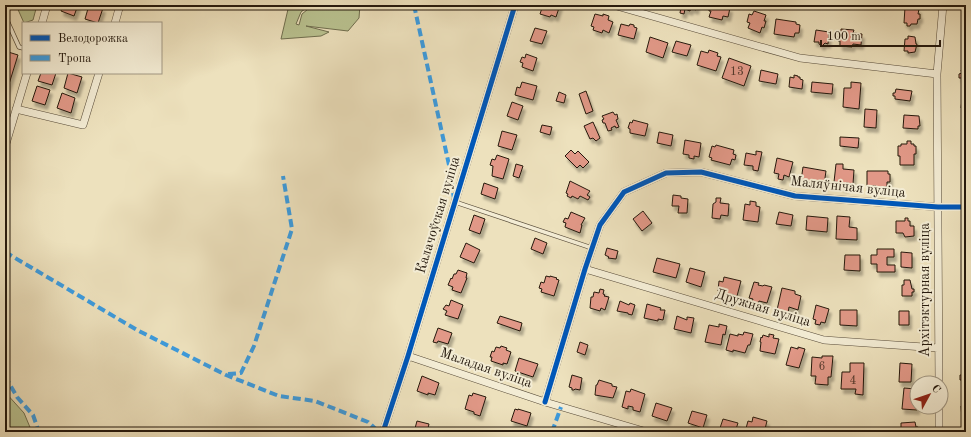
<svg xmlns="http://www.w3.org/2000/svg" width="971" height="437" font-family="'Old Standard TT',serif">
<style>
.green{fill:#b9c290;stroke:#6f6e4e}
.building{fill:#e19887;stroke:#25190d;filter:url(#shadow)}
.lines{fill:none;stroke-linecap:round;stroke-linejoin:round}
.service-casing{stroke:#574b39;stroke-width:5}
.minor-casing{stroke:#574b39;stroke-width:8}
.service{stroke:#f3ecd4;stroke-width:3.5}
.minor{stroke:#f3ecd4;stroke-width:7}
.quiet{stroke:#3c9bde;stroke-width:4;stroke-dasharray:8 4;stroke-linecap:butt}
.cycleway-casing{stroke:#f3ecd4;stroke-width:8}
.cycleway{stroke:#0057b8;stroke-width:5}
.labels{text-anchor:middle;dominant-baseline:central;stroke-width:4;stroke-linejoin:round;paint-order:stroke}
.number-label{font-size:12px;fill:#54392c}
.street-label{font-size:14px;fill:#25190d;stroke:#f3ecd4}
</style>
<defs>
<filter id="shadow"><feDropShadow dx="2.5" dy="4.5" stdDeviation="1" flood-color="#0004"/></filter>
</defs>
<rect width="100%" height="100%" fill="#ede1bd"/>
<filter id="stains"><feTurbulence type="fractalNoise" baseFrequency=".005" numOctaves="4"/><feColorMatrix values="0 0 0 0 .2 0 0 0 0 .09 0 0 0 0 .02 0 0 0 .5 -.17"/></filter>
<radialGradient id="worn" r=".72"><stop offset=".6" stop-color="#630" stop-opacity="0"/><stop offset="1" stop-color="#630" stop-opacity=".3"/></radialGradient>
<!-- green -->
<path class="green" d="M16,5H37L33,20L24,23Z
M289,5H310L301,12L296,24L299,25L302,14L313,5H360L359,18L348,31L306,26L329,32L321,36L281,39Z
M5,392L24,413L32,432H5Z"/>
<!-- building -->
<path class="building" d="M63,5H78L74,16L61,11Z
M89,5L103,8L98,23L85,19Z
M543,5H560L556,17L551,15L550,17L540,14Z
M679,5H697L696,10L691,8L690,11L685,9L684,14L680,13L681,8H678Z
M712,5H725V7L730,8L728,17L723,16L722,20L709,17L711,11H709V8H712Z
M909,5H916L915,9H919L918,14H920V19H918L917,24H911L910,26H907V23H904L905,7L908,8Z
M754,11L766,15L764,21H766L764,28L762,27L760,33L748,28L750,23L747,22L749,14L752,15Z
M595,14L603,16V14L609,16L608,20L613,22L609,33L603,30L602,33L593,30L594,27L591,26Z
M776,19L796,22V24L800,25L799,33H795L794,37L774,34Z
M621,24L629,26L630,24L634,25V27L637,28L634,39L618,35Z
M535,28L547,31L542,44L530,41Z
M841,29L854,30L853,33L862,34L861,45L853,44L852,47L840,46V41H838V36H841Z
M816,30L829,32L828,44L825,43L822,46L819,44V42H814Z
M908,36L915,37L916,44H917L915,52L908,53V51H904L905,39H908Z
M650,37L668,43L663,58L646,52Z
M676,41L691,45L687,56L672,52Z
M709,50L718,53L717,56L721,57L716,71L697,65L701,51L708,53Z
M5,51L18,55L5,97Z
M526,54L537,58L533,71L522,67L523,63L520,62L522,57L525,58Z
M729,58L751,66L744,86L722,78Z
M761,70L778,74L776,84L759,81Z
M961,70H966V82H962V78H959V74L962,73Z
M41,73H56L52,85L38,81Z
M68,73L82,77L77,93L64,88Z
M794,75L798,76V77H800V79L803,80L802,89L789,87L790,77L794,78Z
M522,82L537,86L533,100L515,95L517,87L520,88Z
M812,82L833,84L832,94L811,92Z
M851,82L861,83L859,109L843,107L844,88H851Z
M37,86L50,90L45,105L32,101Z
M896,89L912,91L910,101L895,99V96H893V93H895Z
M586,91L593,111L586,114L579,94Z
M559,92L566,95L564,103L556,101Z
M62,93L75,98L71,113L57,108Z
M962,99H966V108H961Z
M512,102L523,106L518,120L507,116Z
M865,109L877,110L876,128L864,127Z
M613,112L615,115L617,114L618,119L616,120L619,127L616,128L615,126L611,128L612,130L608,131L605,123H603L602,120L604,119L602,116Z
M904,115L919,116L920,126H918V129L903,128Z
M633,120L648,124L645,136L630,133V129L628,128L630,122L632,123Z
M593,122L600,138L596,141L593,138L590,139L584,126Z
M542,125L552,127L550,135L540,132Z
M502,131L517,135L512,150L498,146Z
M659,132L673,135L671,146L657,143Z
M964,136H966V153L963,152Z
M840,137L859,138L858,148L840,146Z
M685,140L701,143L699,157L694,156V159L689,158V155L683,154Z
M907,141H911V144H914V146H916V154H914V165H900V156H898V146H901V144H907Z
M716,145L734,150L733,154L736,155L735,160L732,159L730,165L711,160L712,158L709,157L712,146L715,147Z
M571,150L575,154L578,151L589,162L583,168L580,165L577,168L565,156Z
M756,151L762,152L758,171L753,170V166L744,165L746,153L756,155Z
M497,155L509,159L503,179L492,176L493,166L490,165L492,159L495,160Z
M777,158L793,162L789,177L784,175L783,180L778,179L779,174L774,173Z
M516,164L523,166L519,178L513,176Z
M836,164H843V169L854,170L853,184L846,183V188L841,187V183L834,182Z
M803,167L826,171L824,185L801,181Z
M867,171H888V174H890V182H887V187L876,188V186H867Z
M570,181L590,191L587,195L590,197L588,200L580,196L578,199L572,196L571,198L567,196L568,194L566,193Z
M484,183L498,188L495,199L481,194Z
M673,195L681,196V198L688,199L687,213H678L679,206H672Z
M716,198H721L720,203L729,204L728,216L721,215L720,219L712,218L713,204L716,202Z
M750,201L756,202V206L760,207L758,222L743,220L745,204L750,205Z
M643,211L652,223L642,231L633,219Z
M571,212L585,218L581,225H582L580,233L565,227L566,223L563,222L565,218L568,219Z
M779,212L793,215L791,226L776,224Z
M474,215L485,219L480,234L469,230Z
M807,216L828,218L827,232L806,230Z
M837,216L850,217L849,227L857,228V240L836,239Z
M905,218H908V221H910V226H914V236L905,237L903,233H896V221H905Z
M966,220V237H964L963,226H965L964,221Z
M535,238L547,243L543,254L531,249Z
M466,243L480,250L474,263L460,257Z
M962,247H966V265L965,258H963Z
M607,248L618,251L616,259L608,258L609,257L605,255Z
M877,249H894V257H887V265H895V272H877V264H871V255H877Z
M901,252L912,253V268L901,267Z
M845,255H860V271L844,270Z
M657,258L680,264L676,278L653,272Z
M690,268L705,272L701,287L686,282Z
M458,270L467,273L466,278H467L461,293L452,290L453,287L448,285L451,278L452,279L454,274H456Z
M546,276L550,277V276L557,278L556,279L559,280L554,296L541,292L542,289L539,288L541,282L544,283Z
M724,277L741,281L737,296L725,293V295L718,291L719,281L723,282Z
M904,280H910L912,289H914V292H912V296H902V285H904Z
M754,282L759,283L758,285L763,286L764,285L772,287L767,303L759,301L758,304L752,302L753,299L749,298Z
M782,288L795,291V294L801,296L798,310L789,307L788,313L777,310Z
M600,289L604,290L603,294L605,295L604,296L609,297L605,310L601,308L600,311L590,308L591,297H593L594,292L599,293Z
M451,300L463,305L458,319L445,315L447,311L443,309L446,305L449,306Z
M620,301L629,305L630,303L635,305L632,315L628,314V313L617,311Z
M647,304L661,308L660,310H665L663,320L658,319V321L644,318Z
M816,305L829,309L825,323L821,322L820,325L815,324L816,320L813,319Z
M840,310H857V326L840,325Z
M899,311H909V325H899Z
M500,316L522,323L520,331L497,323Z
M677,316L687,320V317L694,318L691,333L674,329Z
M964,319H966V331H964Z
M719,324L727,326L725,335L723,334L721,345L705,342L709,325L719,327Z
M438,328L452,333L448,344L438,341L437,343L433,342Z
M744,332L753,334L750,345H748L745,353L733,350V352L726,350L730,334L738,336V334L743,335Z
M769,334L774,335L773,338L779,339L775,354L760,351L761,342H760L761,337L762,338L763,335L769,337Z
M966,338V355L965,348H962V340H965Z
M580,342L588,345L585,355L577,352Z
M501,346L507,348L506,350L511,352L507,364L503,363V365L491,361L492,357H490L492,351L494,352L496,347L500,348Z
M791,347L798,349V347L805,349L799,368L786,365Z
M822,356H833L831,377H828V385L815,384L816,376H811L812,357L822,358Z
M519,358L538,364L533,377L515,371Z
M850,363H864L863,395L855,394L856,389H841L842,372H850Z
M900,363L912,364L911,382H899Z
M963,371H966V383H963V380H960V375H963Z
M572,375L582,378L580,390L575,389L574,390H572V388L569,387Z
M422,376L439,383L435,395L428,393V395L417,391Z
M599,380L612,384V386L617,387L613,398L595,395L596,385H597Z
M904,388L917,389V410L902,409Z
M631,389L645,394L640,412L633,410V407L628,406V409L622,407L626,391L630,392Z
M473,393L486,397L480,416L474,414V412L465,409L469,395L472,396Z
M656,403L672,408L667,421L652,416Z
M961,406H966V419H962Z
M515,409L518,410V409L531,413L527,426L511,421Z
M692,411L707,415L703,428L688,423Z
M753,417L767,421L765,429L771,430V432H745L748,421L752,422Z
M723,419L738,423L735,432L719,431Z
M417,421L429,424L427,432H414Z
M915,422L916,427H918L919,432H901V423Z
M962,426H966V432H957L963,431Z"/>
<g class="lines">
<!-- service casing -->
<g class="service-casing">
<path id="service" d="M5,16L19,47L23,48
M455,202L592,248"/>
</g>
<!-- minor casing -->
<g class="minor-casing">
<path id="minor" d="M613,5L800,58L937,74
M42,23L47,5
M115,23L120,5
M16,109L83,125L99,73
M5,147L27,73
M585,269L824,340L938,348
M408,356L545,402L647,432
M939,383L937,74L943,5
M545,402L585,269L600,225L624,192L666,173L701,172L795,196L938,207H966
M939,407V432
M383,432L408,356L515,5"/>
</g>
<!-- service -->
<use href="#service" class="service"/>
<!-- minor -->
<use href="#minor" class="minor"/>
<!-- quiet -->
<path class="quiet" d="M414,5L449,165L454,199
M5,252L137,330L226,375L279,396L315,401L368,422L379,432
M228,374L241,373L254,346L292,229L283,176
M5,376L17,397L33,415L39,432
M552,432L561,407"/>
<!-- cycleway casing -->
<g class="cycleway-casing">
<path id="cycleway" d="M545,402L585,269L600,225L624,192L666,173L701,172L795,196L938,207H966
M383,432L408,356L515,5"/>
</g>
<!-- cycleway -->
<use href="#cycleway" class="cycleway"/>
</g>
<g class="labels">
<!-- number labels -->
<g class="number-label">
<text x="737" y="72">13</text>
<text x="822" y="367">6</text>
<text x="853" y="381">4</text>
</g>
<!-- street labels -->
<g class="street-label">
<text transform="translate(848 187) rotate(6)">Маляўнічая вуліца</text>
<text transform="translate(438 215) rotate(-73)">Калачоўская вуліца</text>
<text transform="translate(925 290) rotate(-90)">Архітэктурная вуліца</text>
<text transform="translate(763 308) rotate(17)">Дружная вуліца</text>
<text transform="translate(486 368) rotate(19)">Маладая вуліца</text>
</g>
</g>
<!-- margin -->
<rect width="971" height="437" fill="none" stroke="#ede1bd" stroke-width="20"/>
<rect x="6" y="6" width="959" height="425" fill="none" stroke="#25190d" stroke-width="2"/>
<rect x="10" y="10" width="951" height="417" fill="none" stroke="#25190d"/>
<!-- legend -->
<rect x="22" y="22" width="140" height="52" fill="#f3ecd4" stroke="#a19884"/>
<rect x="30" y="35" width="20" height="6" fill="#0057b8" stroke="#a19884"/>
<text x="58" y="42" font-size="12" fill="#25190d">Велодорожка</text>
<rect x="30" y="55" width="20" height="6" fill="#3c9bde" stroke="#a19884"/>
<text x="58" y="62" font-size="12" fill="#25190d">Тропа</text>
<!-- north arrow -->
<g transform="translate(929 395) rotate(50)"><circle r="19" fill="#f3ecd4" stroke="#a19884"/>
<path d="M0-3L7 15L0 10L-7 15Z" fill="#8f2418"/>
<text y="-6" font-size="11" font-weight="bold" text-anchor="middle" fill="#25190d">С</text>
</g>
<!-- scale -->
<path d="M821 40v6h119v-6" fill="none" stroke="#25190d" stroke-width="2"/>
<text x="827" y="40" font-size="12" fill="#25190d" stroke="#f3ecd4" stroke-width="3" paint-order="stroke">100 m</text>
<rect width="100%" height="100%" filter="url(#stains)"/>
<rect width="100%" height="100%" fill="url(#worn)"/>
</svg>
